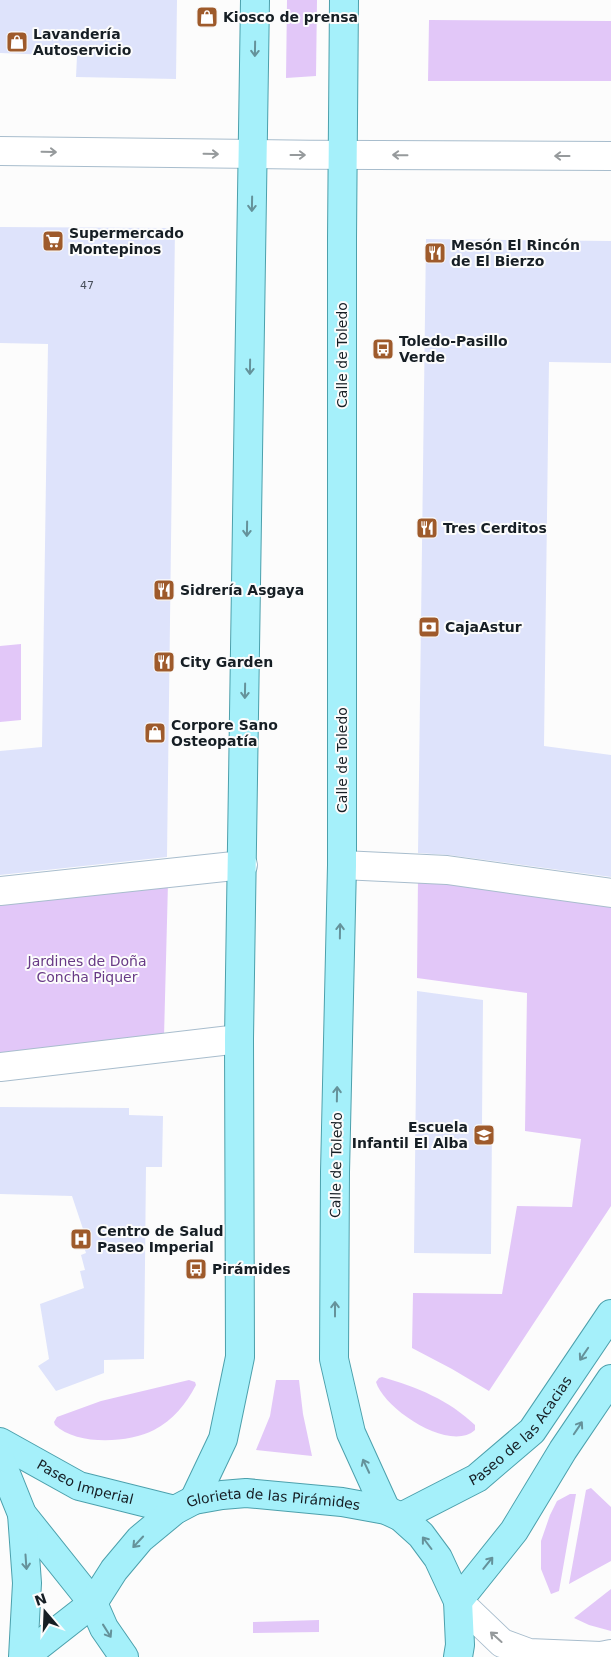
<svg xmlns="http://www.w3.org/2000/svg" width="611" height="1657" font-family="'DejaVu Sans',sans-serif">
<style>
.green{fill:#e2c7f8}
.building{fill:#dee3fb}
.lines{fill:none;stroke-linecap:round;stroke-linejoin:round}
.minor-casing{stroke:#a8bdcd;stroke-width:30}
.major-casing{stroke:#4ca0ac;stroke-width:30}
.minor{stroke:#fff;stroke-width:28}
.major{stroke:#a5f0fa;stroke-width:28}
.oneway{stroke:#65929a}
.oneway2{stroke:#969a9c}
.labels{text-anchor:middle;dominant-baseline:central;stroke-width:4;stroke-linejoin:round;paint-order:stroke}
.number-label{font-size:11px;fill:#484f5a}
.poi-label{font-size:14px;font-weight:bold;fill:#161e24;stroke:#fcfcfc;text-anchor:start}
.street-label{font-size:14px;fill:#161e24;stroke:#fcfcfc}
.park-label{font-size:14px;fill:#683a86;stroke:#fcfcfc}
</style>
<rect width="100%" height="100%" fill="#fcfcfc"/>
<!-- green -->
<path class="green" d="M287,0H317L316,76L286,78Z
M429,20L611,21V81H428Z
M21,644V720L0,722V646Z
M418,877L611,901V1206L489,1391L452,1369L412,1348L413,1293L502,1294L517,1206L572,1207L581,1139L525,1131L527,993L417,978Z
M168,883L164,1037L0,1055V901Z
M382,1377C417,1387 449,1400 475,1425V1430C450,1453 384,1409 376,1382L379,1378Z
M189,1380L195,1382L196,1385C186,1404 173,1420 154,1430C129,1443 77,1446 55,1425L54,1422L57,1417L101,1401Z
M276,1380H299L303,1414L312,1456L256,1450L270,1416Z
M591,1488L611,1507V1561L569,1584L586,1490Z
M570,1494H576L559,1591L551,1594L541,1569V1541L550,1515L557,1501Z
M611,1589V1631L589,1625L574,1618Z
M319,1620V1632L253,1633V1622Z"/>
<!-- building -->
<path class="building" d="M0,0H177L176,79L76,77L77,56L0,53Z
M0,227L175,228L167,857L0,875V751L42,747L48,344L0,343Z
M426,239L611,241V363L549,362L544,746L611,755V877L449,855L418,853Z
M417,991L483,1000L482,1124L492,1125L491,1254L414,1253Z
M0,1107L129,1108V1115L163,1116L162,1167H146L144,1359L104,1360V1373L56,1391L38,1366L49,1359L40,1304L84,1288L80,1271L85,1270L81,1255L86,1253L81,1238L85,1235L72,1196L0,1194Z"/>
<g class="lines">
<!-- minor casing -->
<g class="minor-casing">
<path id="minor" d="M0,151C204,154 407,156 611,156
M342,865L447,870L611,893
M0,891L243,865
M0,1067L239,1039
M458,1601L502,1643L529,1653L601,1656L611,1654"/>
</g>
<!-- major casing -->
<g class="major-casing">
<g id="major">
<path d="M344,0L342,238V865L335,1172L334,1359L351,1433L386,1510"/>
<path id="s1" d="M0,1442L79,1486L175,1510"/>
<path d="M0,1459L22,1514L93,1603L104,1628L124,1657"/>
<path d="M194,1500L223,1439L240,1357L239,1039L255,0"/>
<path d="M22,1514L27,1583L23,1657"/>
<path id="s2" d="M401,1517L477,1478L532,1431L611,1314"/>
<path d="M458,1601L514,1531L563,1450L611,1379"/>
<path id="s3" d="M24,1657L93,1603L114,1570L140,1539L175,1510L194,1500L222,1495L246,1493L342,1502L386,1510L401,1517L421,1535L438,1558L458,1601L460,1645L458,1657"/>
</g>
</g>
<!-- minor -->
<use href="#minor" class="minor"/>
<!-- major -->
<use href="#major" class="major"/>
</g>
<!-- one-way arrows -->
<defs><path id="oneway-shaft" d="M-6 0H5M1.5-3L5.5 0L1.5 3" fill="none" stroke-width="1.6" stroke-linecap="round" stroke-linejoin="round" transform="scale(1.25)"/></defs>
<g class="oneway">
<use href="#oneway-shaft" transform="translate(255 49) rotate(91)"/>
<use href="#oneway-shaft" transform="translate(252 204) rotate(91)"/>
<use href="#oneway-shaft" transform="translate(250 367) rotate(91)"/>
<use href="#oneway-shaft" transform="translate(247 529) rotate(91)"/>
<use href="#oneway-shaft" transform="translate(245 691) rotate(91)"/>
<use href="#oneway-shaft" transform="translate(340 931) rotate(-89)"/>
<use href="#oneway-shaft" transform="translate(337 1094) rotate(-89)"/>
<use href="#oneway-shaft" transform="translate(335 1309) rotate(-90)"/>
<use href="#oneway-shaft" transform="translate(584 1354) rotate(124)"/>
<use href="#oneway-shaft" transform="translate(578 1428) rotate(-56)"/>
<use href="#oneway-shaft" transform="translate(366 1466) rotate(-115)"/>
<use href="#oneway-shaft" transform="translate(138 1542) rotate(133)"/>
<use href="#oneway-shaft" transform="translate(427 1543) rotate(-127)"/>
<use href="#oneway-shaft" transform="translate(26 1562) rotate(86)"/>
<use href="#oneway-shaft" transform="translate(488 1563) rotate(-51)"/>
<use href="#oneway-shaft" transform="translate(107 1631) rotate(58)"/>
</g>
<g class="oneway2">
<use href="#oneway-shaft" transform="translate(49 152) rotate(1)"/>
<use href="#oneway-shaft" transform="translate(211 154) rotate(1)"/>
<use href="#oneway-shaft" transform="translate(298 155)"/>
<use href="#oneway-shaft" transform="translate(400 155) rotate(-179)"/>
<use href="#oneway-shaft" transform="translate(562 156) rotate(-180)"/>
<use href="#oneway-shaft" transform="translate(496 1637) rotate(-138)"/>
</g>
<!-- icons -->
<defs>
<g id="shop-square" transform="scale(1.125)"><rect x="-9" y="-9" width="18" height="18" rx="4" fill="#9e5a2b" stroke="#fcfcfc"/><path d="M-5-2.5h2.3a2.7 3.5 0 0 1 5.4 0H5L5.5 6h-11ZM-1.5-2.5h3a1.5 2.3 0 0 0-3 0Z" fill="#fff"/></g>
<g id="supermarket-square" transform="scale(1.125)"><rect x="-9" y="-9" width="18" height="18" rx="4" fill="#9e5a2b" stroke="#fcfcfc"/><path d="M-6-5.5h2.5l.6 2H6L4.5 2H-2.5L-4.4-4H-6ZM-1.5 3.2a1.3 1.3 0 1 0 .1 0ZM3 3.2a1.3 1.3 0 1 0 .1 0Z" fill="#fff"/></g>
<g id="restaurant-square" transform="scale(1.125)"><rect x="-9" y="-9" width="18" height="18" rx="4" fill="#9e5a2b" stroke="#fcfcfc"/><path d="M-5-6h1v4h1v-4h1v4h1v-4h1v5L-1.5 .5V6h-2V.5L-5-1ZM5-6V6H3V1.5H1.5Q1.5-4 5-6Z" fill="#fff"/></g>
<g id="bus-square" transform="scale(1.125)"><rect x="-9" y="-9" width="18" height="18" rx="4" fill="#9e5a2b" stroke="#fcfcfc"/><path d="M-5-6H5V4H4V6H2V4H-2V6H-4V4H-5ZM-3.5-4V0h7V-4ZM-3.5 1.2v1.5H-2V1.2ZM2 1.2v1.5H3.5V1.2Z" fill="#fff"/></g>
<g id="bank-square" transform="scale(1.125)"><rect x="-9" y="-9" width="18" height="18" rx="4" fill="#9e5a2b" stroke="#fcfcfc"/><path d="M-6-4H6V4H-6ZM0-2.3a2.3 2.3 0 1 0 0 4.6a2.3 2.3 0 1 0 0-4.6Z" fill="#fff"/></g>
<g id="school-square" transform="scale(1.125)"><rect x="-9" y="-9" width="18" height="18" rx="4" fill="#9e5a2b" stroke="#fcfcfc"/><path d="M0-5L7-2L0 1L-7-2ZM-4 1L0 2.5L4 1V4Q0 6-4 4Z" fill="#fff"/></g>
<g id="hospital-square" transform="scale(1.125)"><rect x="-9" y="-9" width="18" height="18" rx="4" fill="#9e5a2b" stroke="#fcfcfc"/><path d="M-5-5h3v3.5h4V-5h3V5h-3V1.5h-4V5h-3Z" fill="#fff"/></g>
</defs>
<g fill-rule="evenodd">
<use href="#shop-square" x="207" y="17"/>
<use href="#shop-square" x="17" y="42"/>
<use href="#supermarket-square" x="53" y="241"/>
<use href="#restaurant-square" x="435" y="253"/>
<use href="#bus-square" x="383" y="349"/>
<use href="#restaurant-square" x="427" y="528"/>
<use href="#restaurant-square" x="164" y="590"/>
<use href="#bank-square" x="429" y="627"/>
<use href="#restaurant-square" x="164" y="662"/>
<use href="#shop-square" x="155" y="733"/>
<use href="#school-square" x="484" y="1135"/>
<use href="#hospital-square" x="81" y="1239"/>
<use href="#bus-square" x="196" y="1269"/>
</g>
<g class="labels">
<!-- number labels -->
<g class="number-label">
<text x="87" y="285">47</text>
</g>
<!-- poi labels -->
<g class="poi-label">
<text x="223" y="17">Kiosco de prensa</text>
<text x="33" y="34">Lavandería<tspan x="33" dy="16">Autoservicio</tspan></text>
<text x="69" y="233">Supermercado<tspan x="69" dy="16">Montepinos</tspan></text>
<text x="451" y="245">Mesón El Rincón<tspan x="451" dy="16">de El Bierzo</tspan></text>
<text x="399" y="341">Toledo-Pasillo<tspan x="399" dy="16">Verde</tspan></text>
<text x="443" y="528">Tres Cerditos</text>
<text x="180" y="590">Sidrería Asgaya</text>
<text x="445" y="627">CajaAstur</text>
<text x="180" y="662">City Garden</text>
<text x="171" y="725">Corpore Sano<tspan x="171" dy="16">Osteopatía</tspan></text>
<text x="468" y="1127" text-anchor="end">Escuela<tspan x="468" dy="16">Infantil El Alba</tspan></text>
<text x="97" y="1231">Centro de Salud<tspan x="97" dy="16">Paseo Imperial</tspan></text>
<text x="212" y="1269">Pirámides</text>
</g>
<!-- street labels -->
<g class="street-label">
<text transform="translate(342 355) rotate(-90)">Calle de Toledo</text>
<text transform="translate(342 760) rotate(-90)">Calle de Toledo</text>
<text transform="translate(336 1165) rotate(-89)">Calle de Toledo</text>
<text stroke="none"><textPath href="#s2" startOffset="150">Paseo de las Acacias</textPath></text>
<text stroke="none"><textPath href="#s1" startOffset="95">Paseo Imperial</textPath></text>
<text stroke="none"><textPath href="#s3" startOffset="314">Glorieta de las Pirámides</textPath></text>
</g>
<!-- park labels -->
<g class="park-label">
<text x="87" y="961">Jardines de Doña<tspan x="87" dy="16">Concha Piquer</tspan></text>
</g>
</g>
<!-- north arrow -->
<g transform="translate(45 1612) rotate(341)" stroke="#fcfcfc" stroke-width="4" paint-order="stroke">
<path d="M0-4L9 19L0 12L-9 19Z" fill="#161e24"/>
<text y="-8" font-size="14" font-weight="bold" text-anchor="middle" fill="#161e24">N</text>
</g>
</svg>
